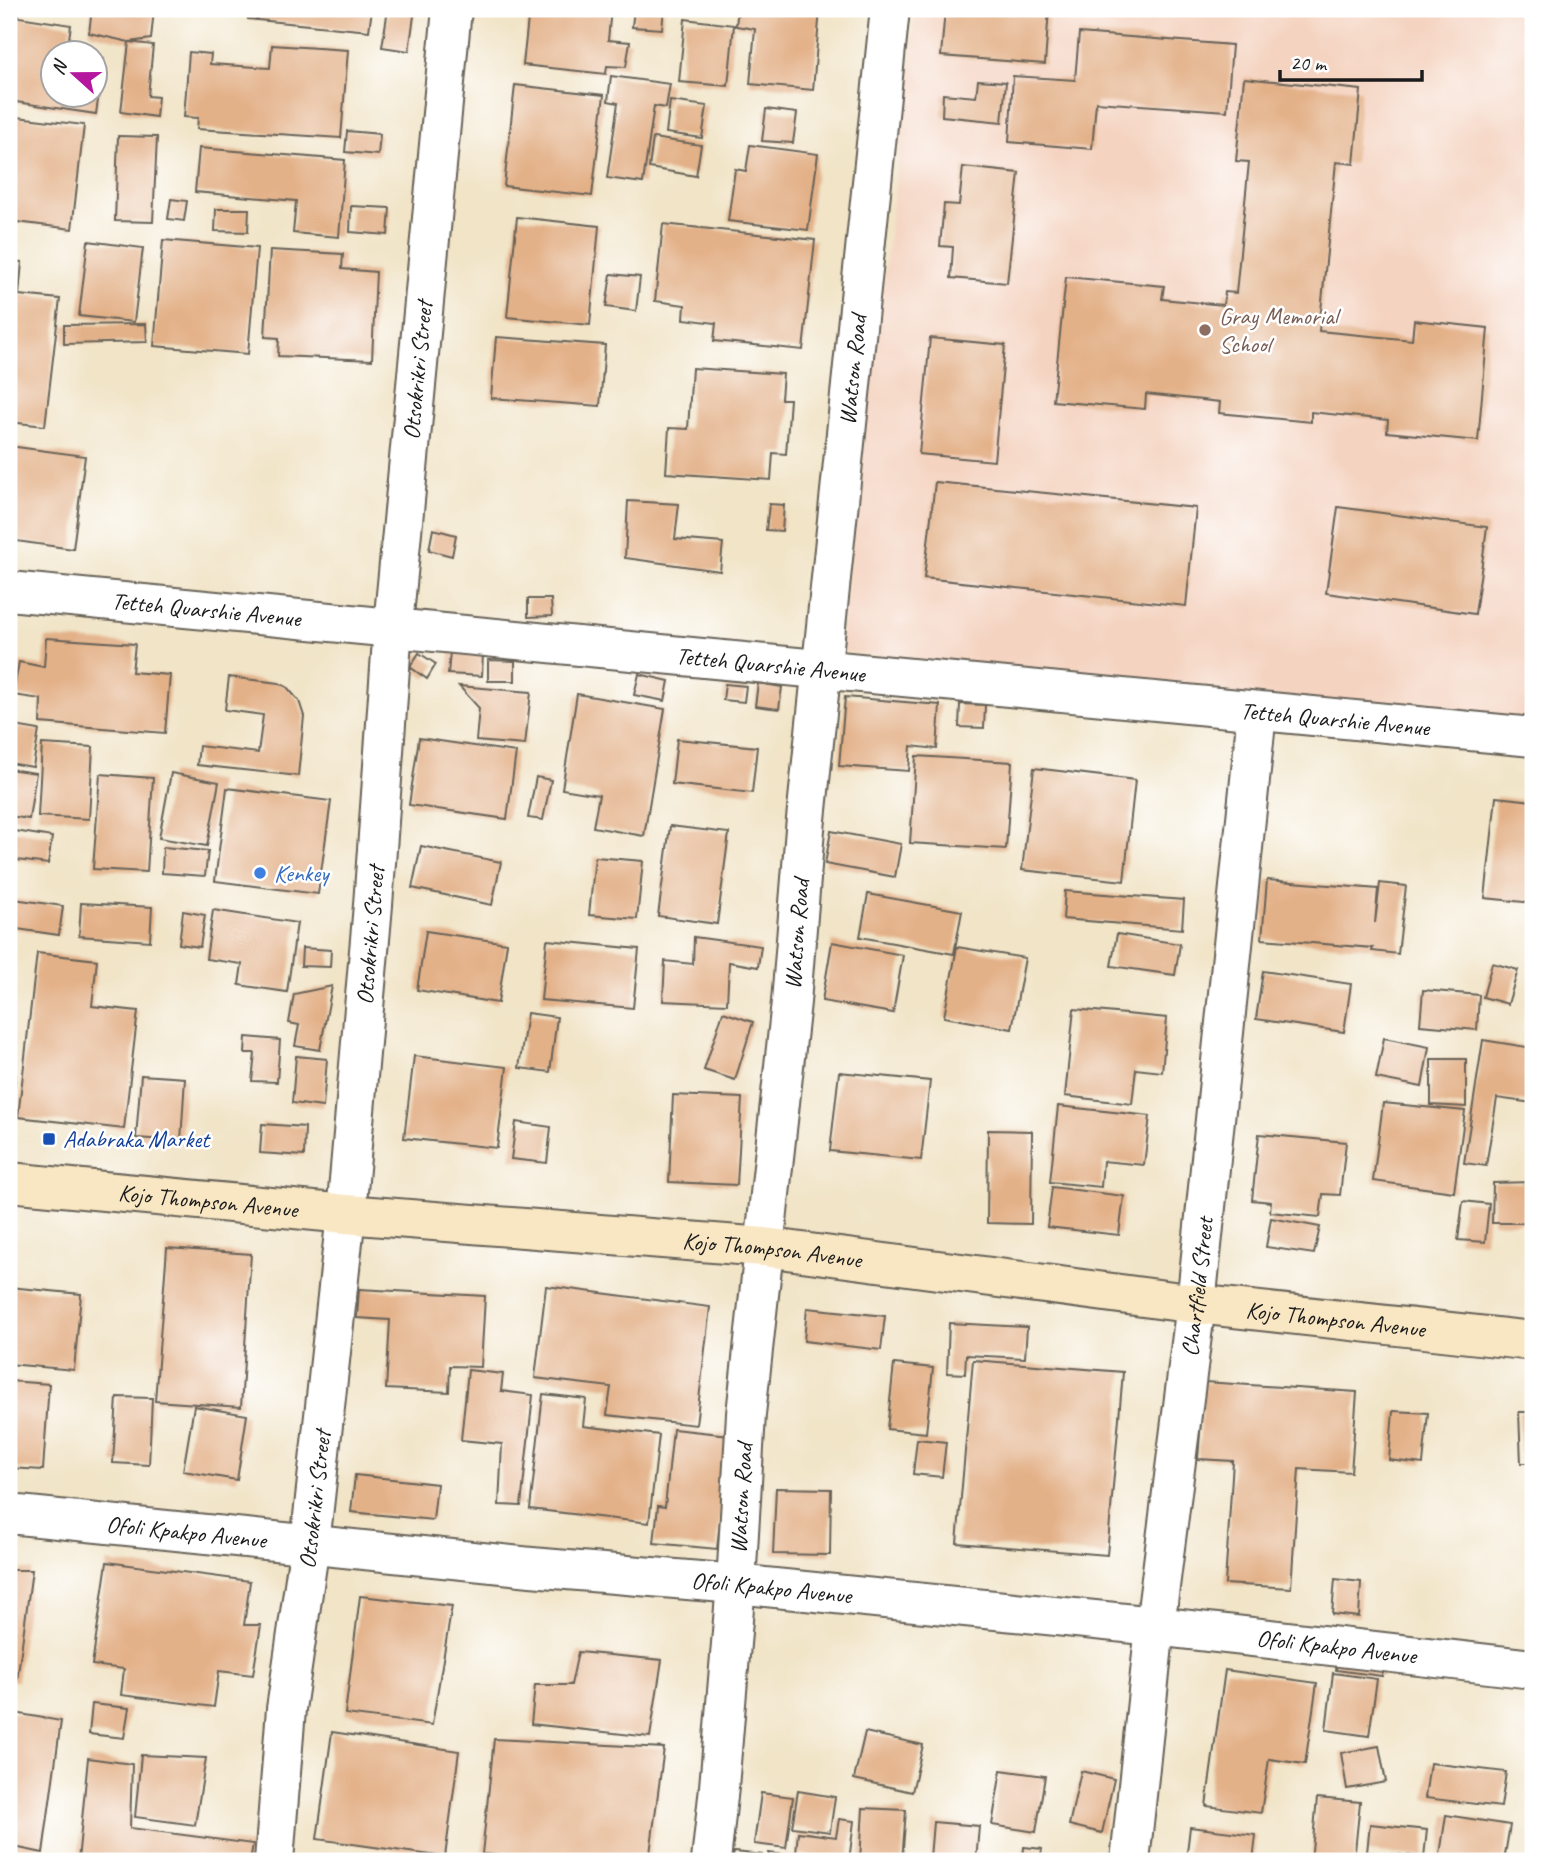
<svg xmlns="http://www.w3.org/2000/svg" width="1542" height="1870" font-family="Caveat,sans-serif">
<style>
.built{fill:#f4d3c0}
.building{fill:#e3b188}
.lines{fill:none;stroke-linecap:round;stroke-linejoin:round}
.street-casing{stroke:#676258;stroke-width:42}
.secondary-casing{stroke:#676258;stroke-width:42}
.street{stroke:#fff;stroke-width:38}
.secondary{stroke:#f9e7c3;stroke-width:38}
.education-dot{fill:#8d6e63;stroke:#fff;stroke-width:2.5}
.shop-dot{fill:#3f7fe0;stroke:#fff;stroke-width:2.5}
.transit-dot{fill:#1a4fb4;stroke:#fff;stroke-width:2.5}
.labels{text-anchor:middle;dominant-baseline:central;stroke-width:5;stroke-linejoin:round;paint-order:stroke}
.education-label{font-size:24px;fill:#785e54;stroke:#fff;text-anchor:start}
.street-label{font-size:24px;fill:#1c1c1c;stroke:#fff}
.shop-label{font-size:24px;fill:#366cbe;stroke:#fff;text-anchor:start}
.transit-label{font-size:24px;fill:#164399;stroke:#fff;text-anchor:start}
</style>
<rect width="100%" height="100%" fill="#fff"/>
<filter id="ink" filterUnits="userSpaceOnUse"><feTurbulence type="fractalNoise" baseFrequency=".0143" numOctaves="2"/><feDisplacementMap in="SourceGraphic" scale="14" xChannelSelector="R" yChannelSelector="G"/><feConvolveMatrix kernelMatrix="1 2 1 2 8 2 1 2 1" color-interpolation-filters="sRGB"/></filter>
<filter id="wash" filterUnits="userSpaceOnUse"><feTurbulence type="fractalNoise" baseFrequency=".00686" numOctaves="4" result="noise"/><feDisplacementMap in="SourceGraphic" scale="28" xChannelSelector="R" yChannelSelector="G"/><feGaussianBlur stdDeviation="1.57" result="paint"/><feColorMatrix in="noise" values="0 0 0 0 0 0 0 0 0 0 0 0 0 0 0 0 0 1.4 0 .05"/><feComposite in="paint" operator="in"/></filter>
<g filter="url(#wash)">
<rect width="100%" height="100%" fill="#f1e4c7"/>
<!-- built -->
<path class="built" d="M916,9H1533V728L839,652Z"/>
<g id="blocks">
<!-- building -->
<path class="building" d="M9,9H19V17L71,25L67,52H52V94H94V57L104,58L96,114L9,101Z
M92,9H154L151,39L129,42L89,33Z
M249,9H372L369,31L248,19Z
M388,9H415L409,51L382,47Z
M529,9H611L608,40L630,42L626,67L607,66L606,74L523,65Z
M634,9H664L662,29L632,27Z
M738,9H820L813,90L750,84L755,29L736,26Z
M945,9H1049L1045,64L941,56Z
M1103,9H1166V14L1103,11Z
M685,19L734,25L728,86L679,82Z
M1079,33L1232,45L1227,111L1096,102L1092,149L1009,142L1013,76L1075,80Z
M129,42L153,45L148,96L158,97L156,117L121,112Z
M272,45L348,50L341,138L197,129L198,118L184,117L189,52L211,54L210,64L270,68Z
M611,76L670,84L666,108L654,106L643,183L607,178L618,103L608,101Z
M1244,78L1361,90L1354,164L1336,162L1319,331L1412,340L1414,320L1488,328L1478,441L1387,432L1388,420L1311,412V422L1219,413L1220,402L1146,394L1145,409L1053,401L1066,277L1164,286L1162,299L1223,305L1225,292L1236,293L1249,162L1236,161Z
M978,80L1006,82L1002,122L942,116L943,94L976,97Z
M515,85L604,95L592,196L504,186Z
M670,101L707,106L702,138L666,133Z
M766,109L797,113L793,143L762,141Z
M9,116L84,125L72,229L9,221Z
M347,131L380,134L378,155L345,152Z
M118,136L157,137L153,222L115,221Z
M653,138L701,145L696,176L649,168Z
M750,145L818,154L808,230L728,221L735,169L746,171Z
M199,148L345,160L339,237L293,233L296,201L195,192Z
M963,167L1019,173L1007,283L951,278L953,247L940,246L944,204L959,205Z
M171,199L187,201L184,221L168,219Z
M351,206L390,208L388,235L350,232Z
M216,209H249L248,232L215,231Z
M517,217L599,226L590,325L507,317Z
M663,224L815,240L803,350L714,341L716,323L684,319L685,305L655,301Z
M163,240L257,248L248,354L154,346Z
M88,241L143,248L134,322L79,316Z
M270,250L343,254L342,269L376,272L372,360L278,356L279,338L265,337Z
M9,261L22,262L19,295L60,299L45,426L9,422Z
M611,274L640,277L636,311L606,307Z
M146,324L147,342L64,344V325Z
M496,337L605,345L600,406L491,398Z
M930,338L1005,345L994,461L919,454Z
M692,368L783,374L781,399H790L786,454L773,453L771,480L666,473L669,428L688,429Z
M9,446L85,456L73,549L9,540Z
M935,482L1196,508L1186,606L924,578Z
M628,501L679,504L675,539L723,543L720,571L625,558Z
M769,504L784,505L782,531L766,530Z
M1338,507L1487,527L1475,614L1326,593Z
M433,529L456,535L452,556L429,550Z
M528,599H551L552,616L528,617Z
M46,638L135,644L132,672L170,675L165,733L40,723L41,699L13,695L19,662L44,667Z
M450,652L483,654L482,676L448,674Z
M419,653L436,664L427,679L410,667Z
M488,660L515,661V681H488Z
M639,674L669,681L665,701L634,695Z
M229,677L279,683L287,687L299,701L304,716L298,776L197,765L199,746L258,753L263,715L225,710Z
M758,683L782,687L779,709L755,706Z
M725,684L746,686L744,702L723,700Z
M459,686L531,692L525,745L476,741L479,708Z
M577,694L665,709L644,836L593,827L599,795L562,789Z
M845,697L940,705L937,749L911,746L909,771L839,766Z
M960,704L985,705L984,728L959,727Z
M9,725L39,730L33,767L9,763Z
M419,738L516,752L507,819L409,805Z
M677,739L757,747L752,793L672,784Z
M42,744L93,747L89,819L38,816Z
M916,756L1012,762L1006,849L910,843Z
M1034,768L1135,780L1124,881L1022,870Z
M9,769L36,773L29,819L9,816Z
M171,773L219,782L207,846L159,838Z
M100,774L153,778L147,872L93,869Z
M536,777L551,780L543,820L528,818Z
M227,788L331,801L318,894L215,881Z
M1496,797L1533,801V903L1485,898Z
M670,826L729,833L717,924L658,916Z
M9,830L52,837L48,864L9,859Z
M831,831L901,844L895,877L825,864Z
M421,846L501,862L492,905L412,888Z
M163,847L208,851L205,876L162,873Z
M595,857L643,861L637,919L589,915Z
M1267,880L1378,889L1375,923L1380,883L1406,886L1398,954L1372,951L1373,948L1262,939Z
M1065,891L1184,900L1182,929L1063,919Z
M868,894L962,911L954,954L860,937Z
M14,899L63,906L59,935L10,928Z
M81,903L152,907L150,941L79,936Z
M213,910L297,923L287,992L239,985L242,964L206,959Z
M183,911L205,915L200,947L179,944Z
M426,931L507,943L498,1003L417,990Z
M1117,934L1180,944L1175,975L1111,966Z
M694,937L761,946L758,967L729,962L727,1004L663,1001L665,961L693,964Z
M547,940L639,949L633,1008L541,1000Z
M832,942L903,955L893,1013L822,1001Z
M957,947L1025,958L1012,1029L944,1017Z
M302,948L331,950L330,967L301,966Z
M37,953L97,960L92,1006L138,1011L124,1129L18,1117Z
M1492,963L1518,970L1508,1004L1483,997Z
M1263,971L1351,984L1344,1032L1256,1019Z
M332,986L320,1050L295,1046L299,1025L289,1023L294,994Z
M1423,990L1479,995L1477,1030L1420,1025Z
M1074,1009L1167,1018L1162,1072L1136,1069L1132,1104L1065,1096Z
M723,1012L753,1022L735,1080L704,1070Z
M527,1013L557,1017L550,1072L519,1068Z
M246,1037L280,1040L277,1082L252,1081L255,1053H245Z
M1384,1038L1429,1047L1422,1087L1376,1078Z
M1483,1040L1533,1048V1103L1497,1098L1486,1166L1464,1163Z
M296,1056L327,1059L323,1107L292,1103Z
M414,1056L507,1067L497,1148L404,1138Z
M1431,1059H1466V1107L1431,1105Z
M839,1072L930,1081L921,1160L830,1151Z
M9,1074L16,1075L10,1115H9Z
M141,1075L185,1078L181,1141L136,1138Z
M673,1095L742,1098L737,1185L669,1182Z
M1383,1103L1465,1111L1454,1192L1373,1181Z
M1058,1106L1150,1116L1144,1165L1103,1161L1101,1187L1050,1182Z
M516,1122L551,1127L547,1163L511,1159Z
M262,1124L305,1127L304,1156L260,1153Z
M988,1130L1032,1131L1031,1224L987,1223Z
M1259,1134L1346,1142L1340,1195L1323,1194L1320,1217L1270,1212L1271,1202L1252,1200Z
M1533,1182V1223H1492L1493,1183Z
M1052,1187L1124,1196L1119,1235L1047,1227Z
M1463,1201L1489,1204L1485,1242L1458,1240Z
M1271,1218L1320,1227L1314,1254L1266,1247Z
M167,1248L251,1254L241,1407L155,1401Z
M546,1286L710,1307L696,1425L607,1415L611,1387L535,1378Z
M9,1287L81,1294L74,1370L9,1364Z
M359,1289L485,1296L481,1367L450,1366L449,1392L386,1389L390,1320L357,1318Z
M807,1308L885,1316L881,1350L804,1341Z
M949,1323L1027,1327L1025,1358L966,1355L965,1374L947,1373Z
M973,1360L1123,1372L1107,1555L957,1543Z
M894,1364L933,1368L926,1433L887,1429Z
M468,1370L503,1374L501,1391L533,1395L521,1506L499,1505L502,1444L461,1440Z
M9,1381L49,1384L43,1470L9,1468Z
M1204,1382L1357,1392L1351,1472L1299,1469L1291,1588L1225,1584L1233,1461L1198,1459Z
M543,1394L586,1399L583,1426L659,1435L649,1523L530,1509Z
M117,1397L152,1398L149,1465L113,1463Z
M194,1406L247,1415L237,1480L183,1471Z
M1393,1411L1428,1413L1423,1464L1389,1460Z
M1519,1412H1533V1463H1521Z
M673,1429L729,1435L717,1549L654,1543L658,1506L665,1507Z
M917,1439L946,1442L942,1477L913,1474Z
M355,1475L437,1484L433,1520L351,1512Z
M776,1488L831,1489L830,1555L773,1554Z
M107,1562L250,1581L244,1625H261L253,1675L219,1671L214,1707L121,1695L124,1669L92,1665Z
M9,1570H32L17,1681H9Z
M1335,1579L1361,1582L1359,1617L1332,1614Z
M360,1596L452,1606L432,1725L345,1714Z
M1339,1649L1384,1654L1382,1676L1336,1670Z
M578,1652L662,1660L650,1737L531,1724L535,1685H571Z
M1225,1670L1317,1683L1305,1764L1269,1759L1261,1813L1206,1806Z
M1333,1673L1377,1679L1369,1736L1326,1730Z
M92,1704L129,1708L124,1738L89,1734Z
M9,1712L61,1721L43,1853L14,1847L12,1861H9Z
M332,1732L459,1751L445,1857L317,1839Z
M865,1732L923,1745L912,1792L854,1779Z
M494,1739L664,1748L649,1861H573L482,1854Z
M1379,1746L1386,1782L1347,1789L1341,1753Z
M141,1755L206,1758L195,1825L135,1817Z
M88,1758L132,1764L130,1828L253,1844L250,1861H78Z
M1430,1763L1506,1772L1501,1807L1425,1798Z
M1001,1770L1045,1776L1036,1832L992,1825Z
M1081,1771L1114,1779L1102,1833L1069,1825Z
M798,1791L835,1797L830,1832L792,1827Z
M761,1793L793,1797L786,1848L754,1844Z
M1317,1798L1360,1802L1354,1861H1311Z
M863,1808L906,1810L902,1861H860Z
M1446,1815L1510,1825L1504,1861H1439Z
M839,1819L854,1821L849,1861L796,1854L798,1832L836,1837Z
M933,1822L979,1826L976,1861L930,1858Z
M1370,1824L1427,1830L1424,1857L1367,1852Z
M1190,1827L1256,1835L1253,1861H1186Z
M1024,1847L1042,1849L1040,1861H1023Z
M734,1852L762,1855L761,1861H732Z
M769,1853L821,1860V1861H768Z"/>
</g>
</g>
<g filter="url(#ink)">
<use href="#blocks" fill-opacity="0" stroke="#676258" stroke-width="2"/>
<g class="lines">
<!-- street casing -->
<g class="street-casing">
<g id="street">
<path id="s1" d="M9,591C517,638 1025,692 1533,737"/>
<path id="s2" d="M9,1514L531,1567L736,1584L1155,1626L1533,1669"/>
<path id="s3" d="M274,1861L286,1709L310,1544L346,1214L373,905L393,626L452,9"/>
<path id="s4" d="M711,1861L719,1787L736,1584L746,1414L791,1002L805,829L890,9"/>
<path id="s5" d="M1130,1861L1155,1626L1196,1304L1257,712"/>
</g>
</g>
<!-- secondary casing -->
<g class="secondary-casing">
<g id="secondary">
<path id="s6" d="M9,1182L346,1214L764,1247L1196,1304L1533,1341"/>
</g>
</g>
<!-- street -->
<use href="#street" class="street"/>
<!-- secondary -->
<use href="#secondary" class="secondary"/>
</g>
</g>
<!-- markers -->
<circle class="education-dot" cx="1205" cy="330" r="7"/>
<circle class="shop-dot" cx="260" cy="873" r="7"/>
<rect class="transit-dot" x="42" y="1132" width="14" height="14" rx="3.5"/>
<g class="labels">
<!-- education labels -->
<g class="education-label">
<text x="1219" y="316">Gray Memorial<tspan x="1219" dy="28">School</tspan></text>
</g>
<!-- street labels -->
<g class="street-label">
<text stroke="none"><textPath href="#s3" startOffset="1498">Otsokrikri Street</textPath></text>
<text stroke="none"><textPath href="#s4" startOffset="1498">Watson Road</textPath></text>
<text stroke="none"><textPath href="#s1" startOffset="198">Tetteh Quarshie Avenue</textPath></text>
<text stroke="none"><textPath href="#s1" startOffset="765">Tetteh Quarshie Avenue</textPath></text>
<text stroke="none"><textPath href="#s1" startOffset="1332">Tetteh Quarshie Avenue</textPath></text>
<text stroke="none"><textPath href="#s4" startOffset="931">Watson Road</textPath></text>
<text stroke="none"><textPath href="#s3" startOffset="931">Otsokrikri Street</textPath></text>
<text stroke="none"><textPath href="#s6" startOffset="200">Kojo Thompson Avenue</textPath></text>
<text stroke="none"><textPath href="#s6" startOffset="766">Kojo Thompson Avenue</textPath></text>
<text stroke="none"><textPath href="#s5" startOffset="578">Chartfield Street</textPath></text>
<text stroke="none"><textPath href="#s6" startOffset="1334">Kojo Thompson Avenue</textPath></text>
<text stroke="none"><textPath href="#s4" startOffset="364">Watson Road</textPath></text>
<text stroke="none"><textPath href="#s3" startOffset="364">Otsokrikri Street</textPath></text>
<text stroke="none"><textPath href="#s2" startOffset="178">Ofoli Kpakpo Avenue</textPath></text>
<text stroke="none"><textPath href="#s2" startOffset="766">Ofoli Kpakpo Avenue</textPath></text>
<text stroke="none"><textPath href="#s2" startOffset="1334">Ofoli Kpakpo Avenue</textPath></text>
</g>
<!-- shop labels -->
<g class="shop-label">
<text x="274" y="873">Kenkey</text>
</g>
<!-- transit labels -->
<g class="transit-label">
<text x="63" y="1139">Adabraka Market</text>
</g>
</g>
<!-- margin -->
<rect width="1542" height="1870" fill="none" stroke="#fff" stroke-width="35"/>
<!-- north arrow -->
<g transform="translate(74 74) rotate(291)"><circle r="33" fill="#ffffff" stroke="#a4a4a4" stroke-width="2"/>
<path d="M0-5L12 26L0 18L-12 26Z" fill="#b5179e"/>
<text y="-10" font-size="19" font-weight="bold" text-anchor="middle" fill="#1c1c1c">N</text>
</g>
<!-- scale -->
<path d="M1280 70v10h142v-10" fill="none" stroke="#1c1c1c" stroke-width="3.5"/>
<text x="1290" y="70" font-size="21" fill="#1c1c1c" stroke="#ffffff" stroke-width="5" paint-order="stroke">20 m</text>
</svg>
